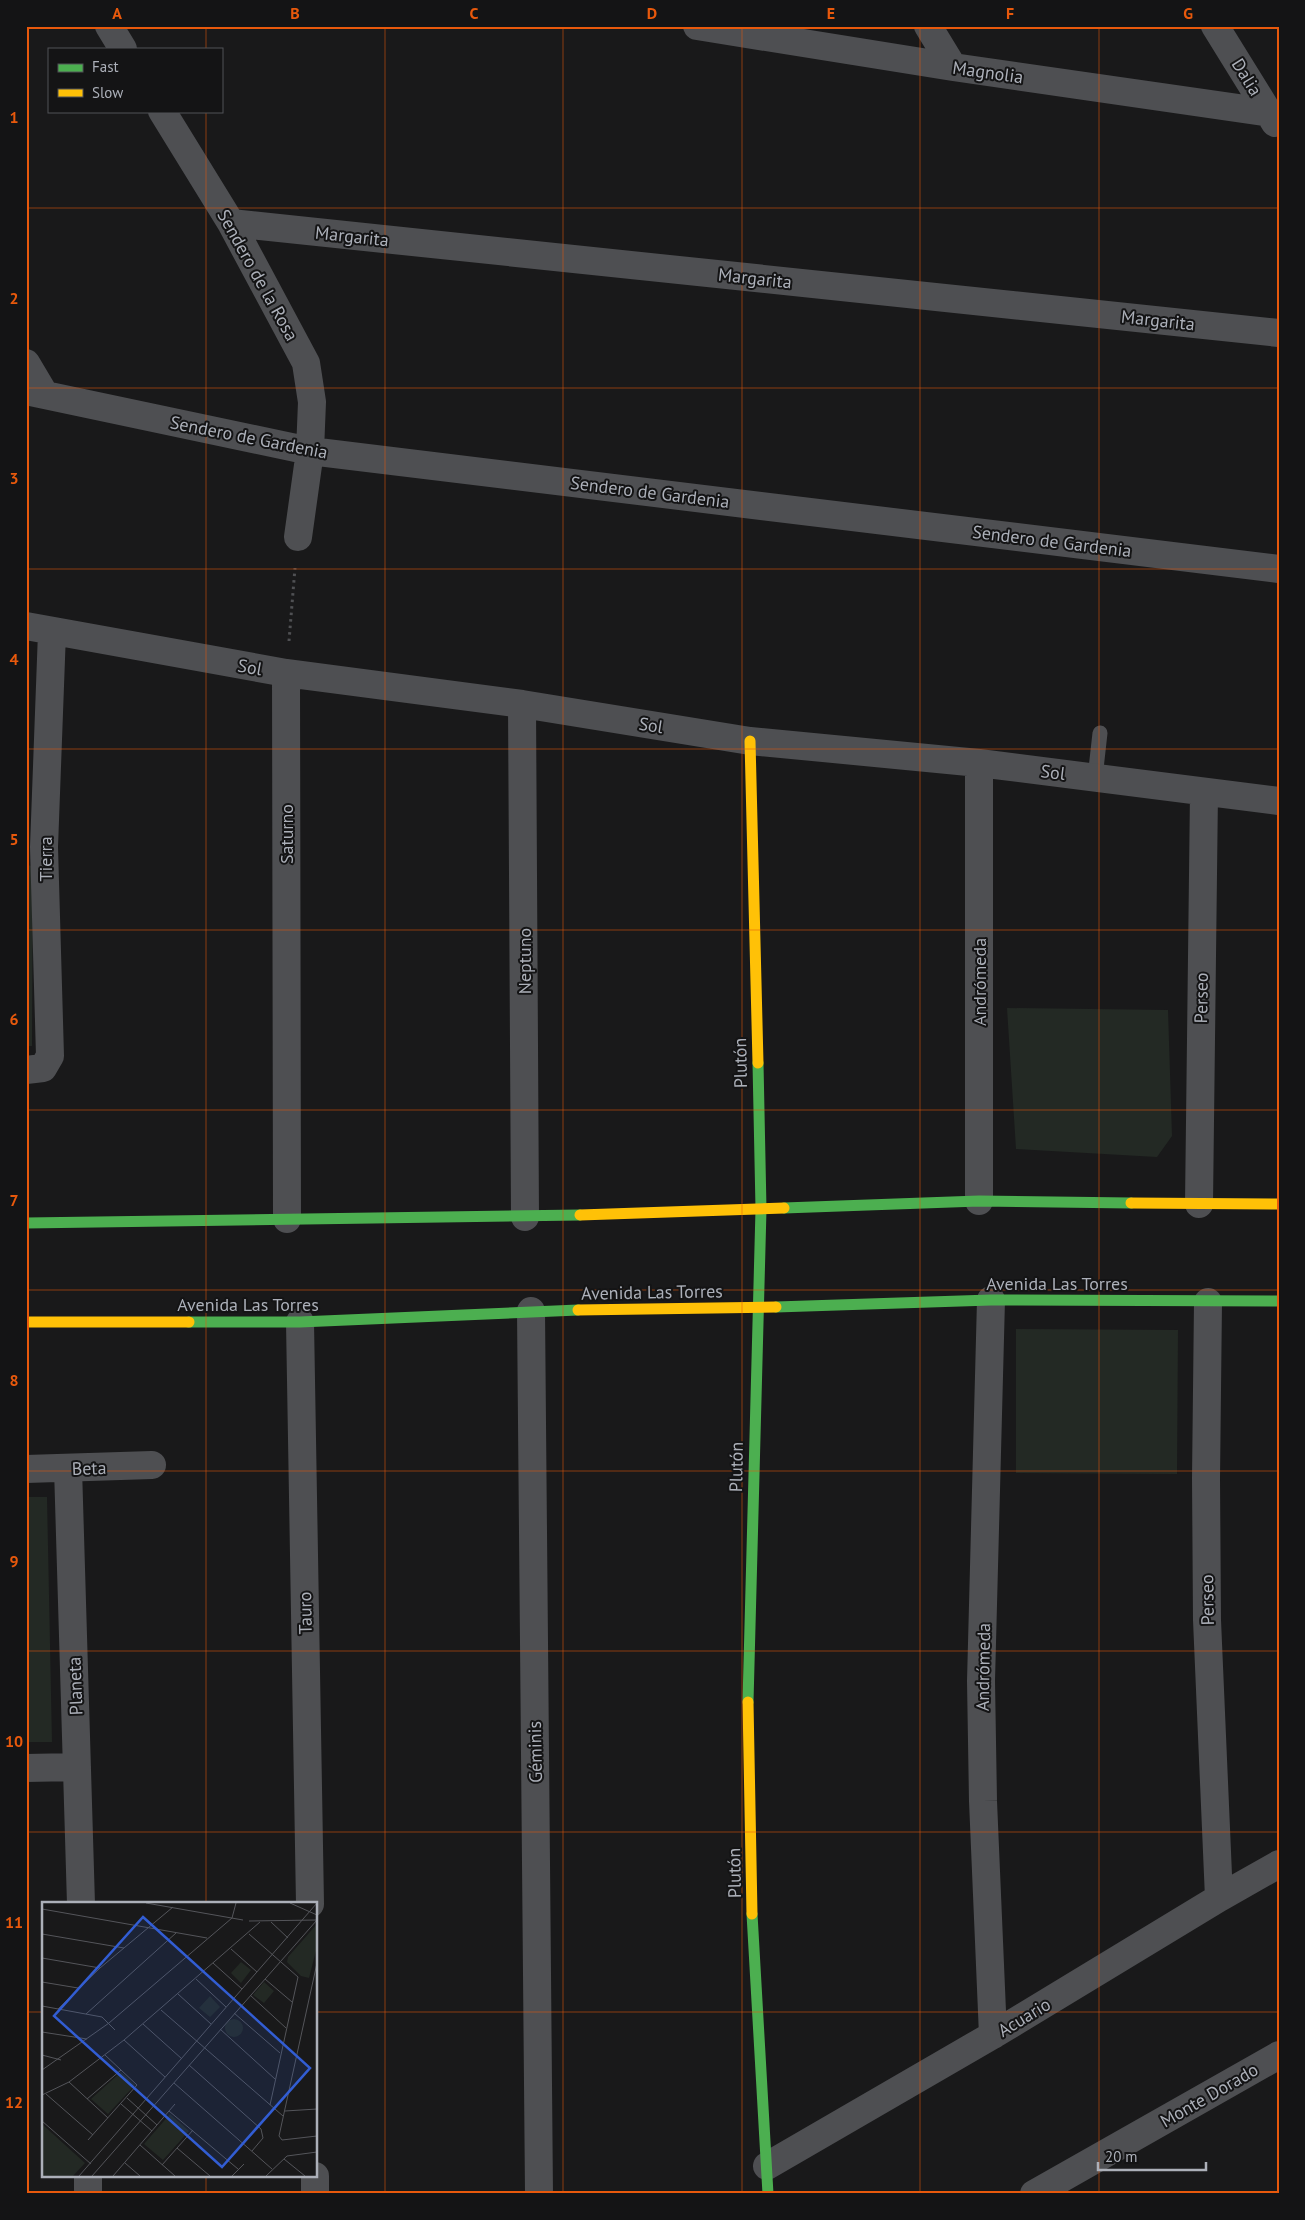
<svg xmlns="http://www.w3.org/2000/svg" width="1305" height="2220" font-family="'PT Sans',sans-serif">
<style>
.green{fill:#232924}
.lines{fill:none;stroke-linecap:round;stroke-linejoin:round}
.path{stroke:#4f5053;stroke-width:3;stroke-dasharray:2.5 4;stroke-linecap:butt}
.lane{stroke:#4e4f52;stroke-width:15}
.street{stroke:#4e4f52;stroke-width:28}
.fast{stroke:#4caf50;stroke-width:11}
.slow{stroke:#ffc107;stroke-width:11}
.grid{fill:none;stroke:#e8590c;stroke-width:1;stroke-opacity:0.55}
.labels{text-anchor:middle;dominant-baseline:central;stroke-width:4;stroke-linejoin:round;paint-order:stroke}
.street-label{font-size:18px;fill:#acb0b9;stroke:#141415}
.inset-road{fill:none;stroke:#54555a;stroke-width:1}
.view{fill:#325dd3;fill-opacity:0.15;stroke:#325dd3;stroke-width:2.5}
.inset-edge{fill:none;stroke:#acb0b9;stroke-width:2.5}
.neatline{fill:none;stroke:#e8590c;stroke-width:2}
.grid-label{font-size:16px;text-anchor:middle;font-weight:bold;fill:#e8590c}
</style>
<rect width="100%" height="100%" fill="#19191a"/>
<!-- green -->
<path class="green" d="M26,865L33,866L32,1046H26Z
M1007,1008L1168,1010L1172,1136L1157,1157L1016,1149Z
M1016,1329L1178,1330L1177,1474L1016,1473Z
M26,1497H47L52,1742H26Z"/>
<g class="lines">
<!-- path -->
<path class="path" d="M289,641L295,568"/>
<!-- lane -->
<path class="lane" d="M1095,778L1100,733"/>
<!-- street -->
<path class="street" d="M109,26L123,49
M697,26L953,67L1279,114
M928,26L953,67
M1215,26L1275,123
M162,111L231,223L306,363L312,402L310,451L298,537
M231,223L1279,333
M26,363L45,395
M26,391L310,451L1279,569
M26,626L286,673L522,704L750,741L979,763L1279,801
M286,673L287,1219
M522,704L525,1217
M979,763V1201
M26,1070L43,1068L50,1056L44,847L52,632
M1199,1204L1204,792
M991,1300L981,1681L983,1801L993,2035
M1208,1302L1206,1478L1207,1620L1219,1898
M531,1311L539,2194
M300,1322L310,1904
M68,1468L81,1904
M26,1469L152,1465
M26,1768L77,1767
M767,2166L993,2035L1219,1898L1279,1864
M88,2176V2194
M315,2176V2194
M1034,2194L1279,2055"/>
<!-- fast -->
<path class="fast" d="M784,1208L979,1201L1131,1203
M26,1223L580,1215
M776,1307L991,1300L1279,1301
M189,1322H300L578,1310
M748,1702L761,1209L758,1063
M752,1914L768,2194"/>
<!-- slow -->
<path class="slow" d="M750,741L758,1063
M1131,1203L1279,1204
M580,1215L784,1208
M578,1310L776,1307
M26,1322H189
M748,1702L752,1914"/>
</g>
<!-- grid -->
<path class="grid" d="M206,26V49M385,26V2194M563,26V2194M742,26V2194M920,26V2194M1099,26V2194M206,111V1904M26,208H1279M26,388H1279M26,569H1279M26,749H1279M26,930H1279M26,1110H1279M26,1290H1279M26,1471H1279M26,1651H1279M26,1832H1279M26,2012H44M316,2012H1279M206,2176V2194"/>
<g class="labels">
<!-- street labels -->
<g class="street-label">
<text transform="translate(988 72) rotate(8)">Magnolia</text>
<text transform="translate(1247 77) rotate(58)">Dalia</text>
<text transform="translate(352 236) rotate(6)">Margarita</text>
<text transform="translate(258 275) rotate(61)">Sendero de la Rosa</text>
<text transform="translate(755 278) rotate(6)">Margarita</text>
<text transform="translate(1158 320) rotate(6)">Margarita</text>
<text transform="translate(249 437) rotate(11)">Sendero de Gardenia</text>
<text transform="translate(650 492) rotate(7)">Sendero de Gardenia</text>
<text transform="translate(1052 541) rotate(7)">Sendero de Gardenia</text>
<text transform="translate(250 667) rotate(10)">Sol</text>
<text transform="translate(651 725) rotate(9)">Sol</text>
<text transform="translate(1053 772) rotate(7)">Sol</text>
<text transform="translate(286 834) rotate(-90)">Saturno</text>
<text transform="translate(45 859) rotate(-90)">Tierra</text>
<text transform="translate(524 961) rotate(-90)">Neptuno</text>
<text transform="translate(979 982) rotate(-90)">Andrómeda</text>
<text transform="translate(1201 998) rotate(-89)">Perseo</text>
<text transform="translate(740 1063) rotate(-91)">Plutón</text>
<text x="1057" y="1283">Avenida Las Torres</text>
<text transform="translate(652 1292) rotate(-1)">Avenida Las Torres</text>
<text x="248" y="1304">Avenida Las Torres</text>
<text transform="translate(736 1467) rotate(-89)">Plutón</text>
<text transform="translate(89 1468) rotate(-2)">Beta</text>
<text transform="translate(1207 1600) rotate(-91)">Perseo</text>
<text transform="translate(305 1613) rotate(-91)">Tauro</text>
<text transform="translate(983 1667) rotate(-89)">Andrómeda</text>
<text transform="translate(75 1686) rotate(-92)">Planeta</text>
<text transform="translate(535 1752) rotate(-91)">Géminis</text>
<text transform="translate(734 1873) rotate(-91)">Plutón</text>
<text transform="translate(1024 2017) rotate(-31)">Acuario</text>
<text transform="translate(1209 2095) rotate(-30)">Monte Dorado</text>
</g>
</g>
<!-- overview -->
<g transform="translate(42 1902)">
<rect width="275" height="275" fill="#19191a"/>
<path d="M275,22V45L267,76L259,74L245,60L246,55ZM199,60L209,68L199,81L189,71ZM222,80L232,89L222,101L211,93ZM168,94L178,105L168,115L157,106ZM183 126a9 9 0 1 1 18 0a9 9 0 1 1-18 0ZM79,170L93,183L66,212L49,197ZM128,212L147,229L121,258L102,242ZM1,223L43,261L31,274H0Z" fill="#232924"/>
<path class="inset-road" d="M104,1L201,18M248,1L275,13M0,7L165,36M207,19L275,18M229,20L246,36M0,32L82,46M207,32L256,75L228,203M189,47L215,70M0,56L58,66M171,61L200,87M275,61L237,234L240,238L275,234M154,77L184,105M223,77L250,100M0,80L36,86M136,92L169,122M208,93L244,126M0,104L60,115L73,128M16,107L58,66L131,5M119,108L241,214M192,111L238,151M44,112L134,31M101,122L140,157M178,127L233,177M0,130L45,137M82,138L123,175M0,153L19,158M147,163L219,227L221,236L210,249M0,168L67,121L190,16L194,1M27,180L66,216M132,181L230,267M4,192L51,233M0,193L27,180L82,138L218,20M85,196L115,223M45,197L79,168M79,202L110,229M127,209L196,267M243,209L275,207M0,219L49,262M46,238L95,183L63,153M98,243L133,274M135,246L168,274M242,257L263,274M83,261L98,274M120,263L151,228M37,274L275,1M50,274L275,18M71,274L133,202M190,274L202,262M224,274L245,254L275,250"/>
<path class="view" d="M101,15L268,166L180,265L12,114Z"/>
<rect width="275" height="275" class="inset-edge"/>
</g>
<!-- border -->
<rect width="1305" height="2220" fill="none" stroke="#141415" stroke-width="55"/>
<!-- legend -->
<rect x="48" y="48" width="175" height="65" fill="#141415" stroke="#515257"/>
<rect x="58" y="64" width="25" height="8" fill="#4caf50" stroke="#515257"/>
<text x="92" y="72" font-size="15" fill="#acb0b9">Fast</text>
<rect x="58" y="89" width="25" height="8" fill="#ffc107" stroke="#515257"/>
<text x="92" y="98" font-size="15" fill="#acb0b9">Slow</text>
<!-- scale -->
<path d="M1098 2162v8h108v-8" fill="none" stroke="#acb0b9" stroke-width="2.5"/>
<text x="1105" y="2162" font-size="15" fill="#acb0b9" stroke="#141415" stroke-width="4" paint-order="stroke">20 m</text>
<rect x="28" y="28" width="1250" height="2164" class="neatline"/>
<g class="grid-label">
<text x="117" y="19">A</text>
<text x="295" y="19">B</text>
<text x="474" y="19">C</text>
<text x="652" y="19">D</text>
<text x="831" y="19">E</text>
<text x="1010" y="19">F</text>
<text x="1188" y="19">G</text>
<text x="14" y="123">1</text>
<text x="14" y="304">2</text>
<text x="14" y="484">3</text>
<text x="14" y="665">4</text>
<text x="14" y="845">5</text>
<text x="14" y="1025">6</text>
<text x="14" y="1206">7</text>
<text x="14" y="1386">8</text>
<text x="14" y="1567">9</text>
<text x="14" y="1747">10</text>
<text x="14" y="1928">11</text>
<text x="14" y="2108">12</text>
</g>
</svg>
